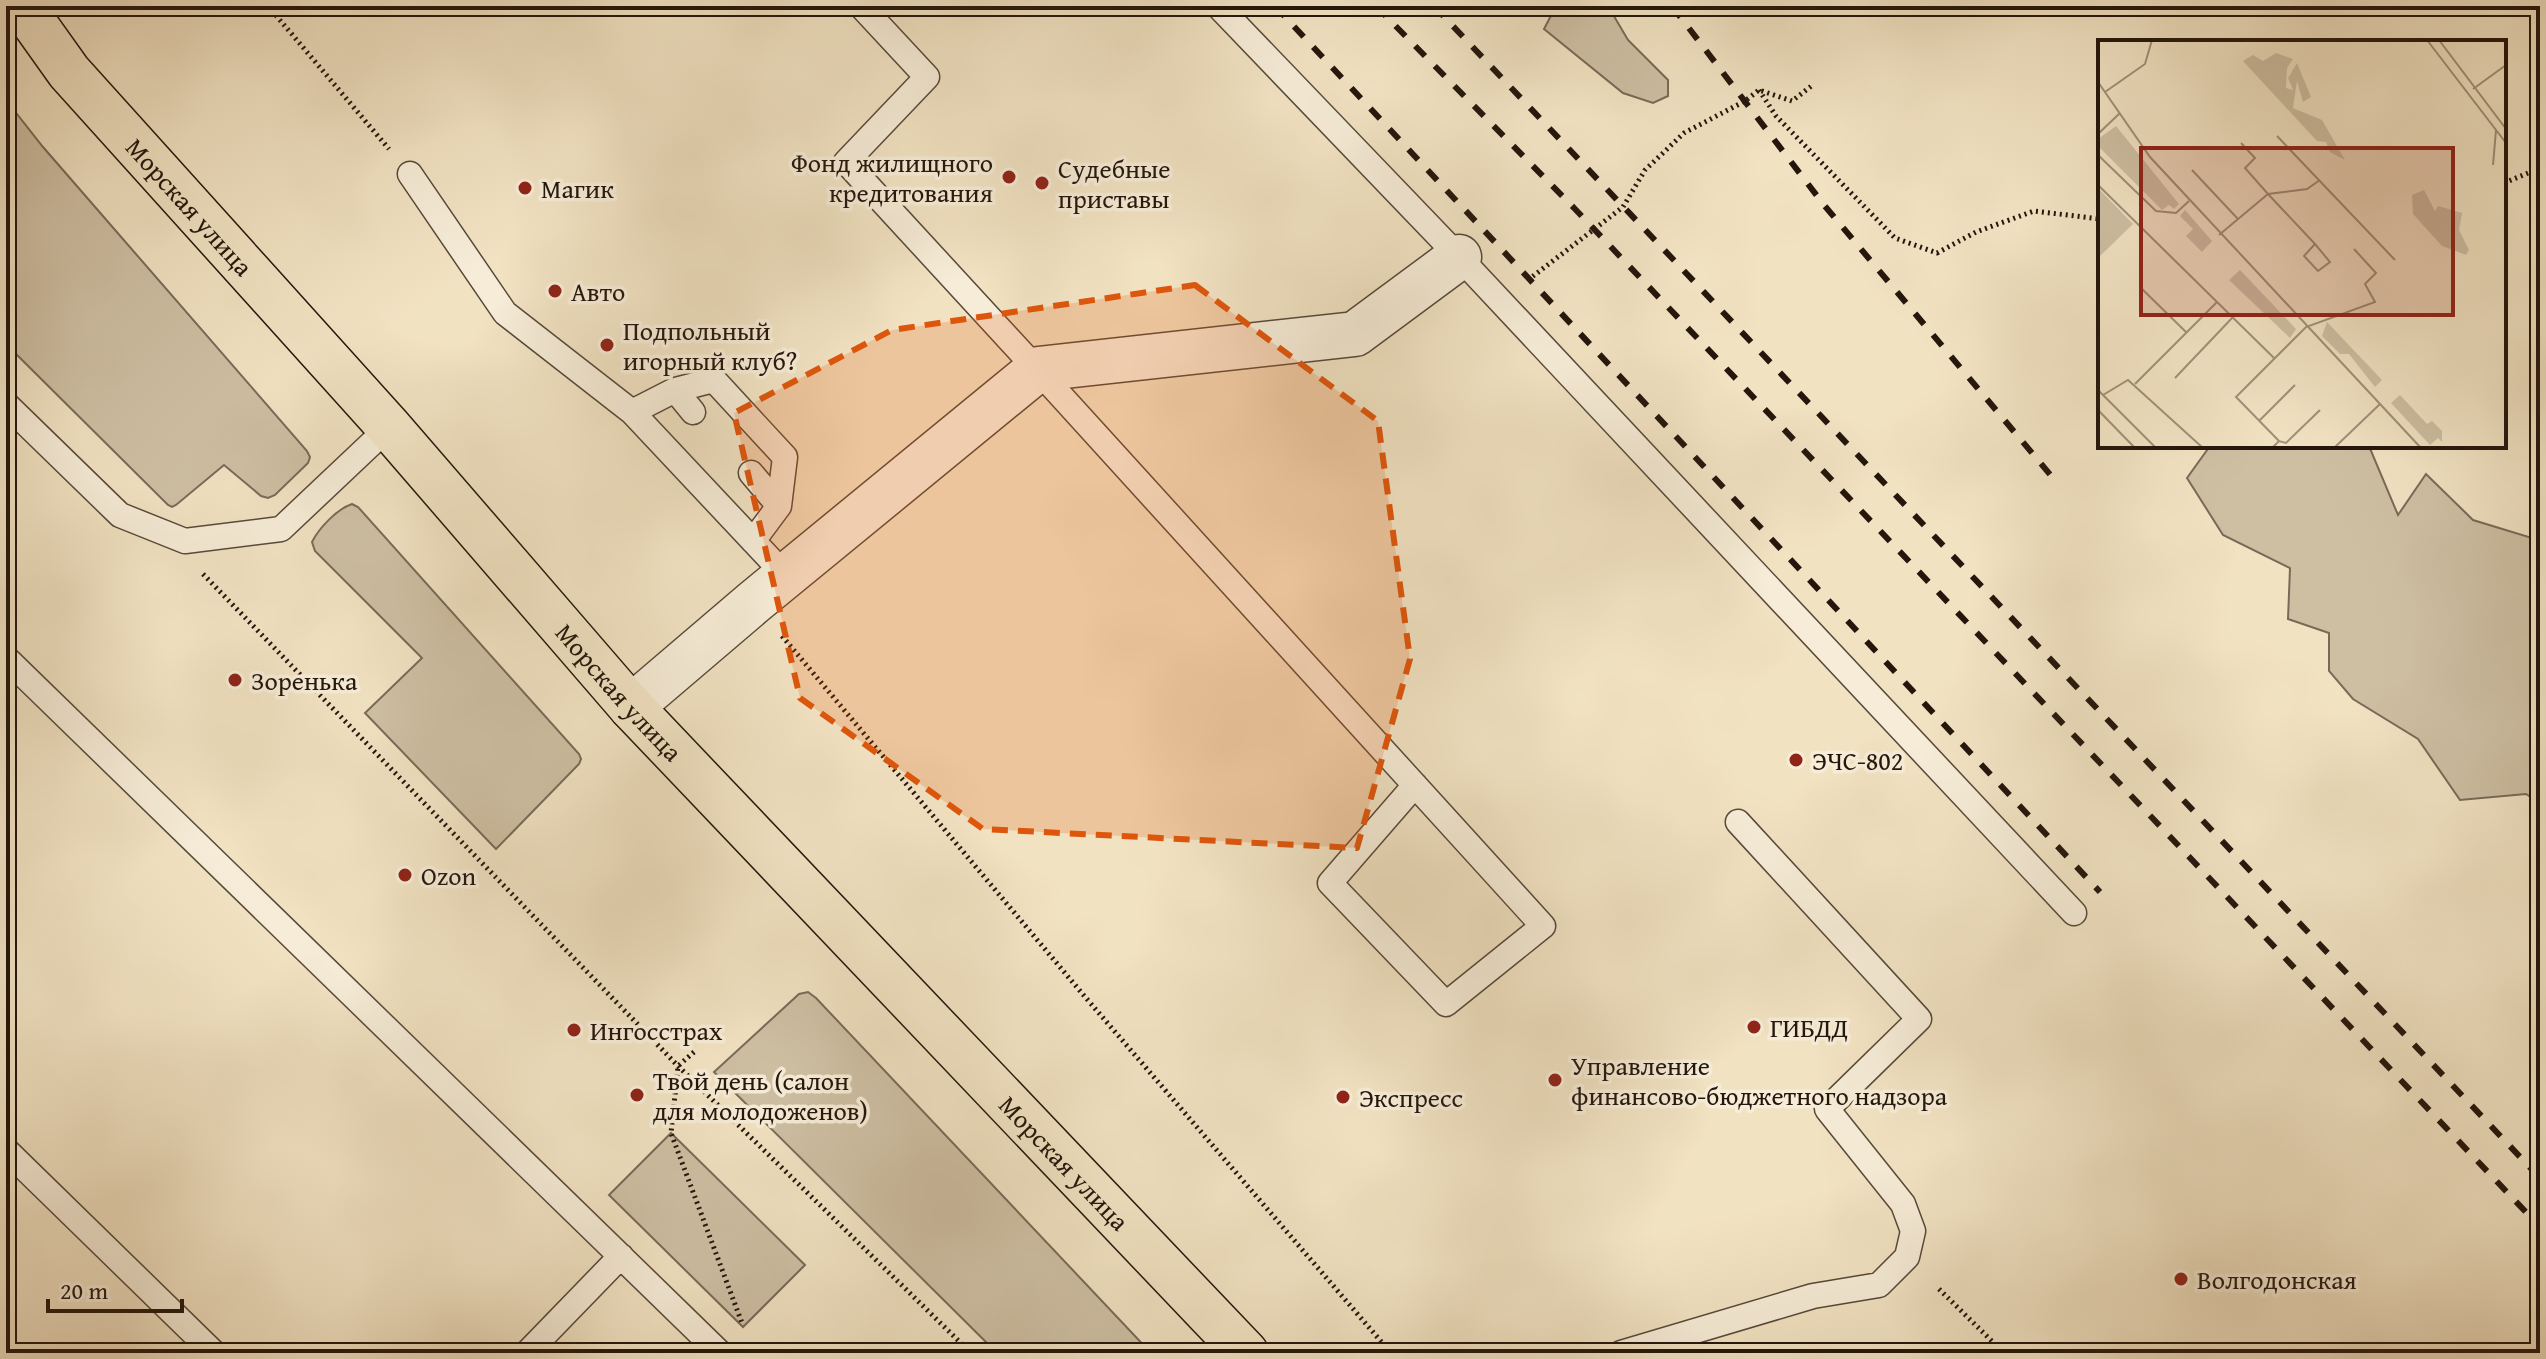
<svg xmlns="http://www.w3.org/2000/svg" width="2546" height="1359" font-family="'Gentium Book Plus',serif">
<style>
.green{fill:#cebfa3;stroke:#796a58;stroke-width:2}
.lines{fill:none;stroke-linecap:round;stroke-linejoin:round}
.lane-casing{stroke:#57493a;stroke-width:27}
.street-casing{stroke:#57493a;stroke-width:47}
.primary-casing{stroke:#24160c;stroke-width:47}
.path{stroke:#24160c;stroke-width:5;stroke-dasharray:2 4;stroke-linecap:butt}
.lane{stroke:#f6ecd7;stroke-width:24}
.street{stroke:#f6ecd7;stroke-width:44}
.primary{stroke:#f1e2c2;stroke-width:44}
.rail{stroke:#24160c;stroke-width:6;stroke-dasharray:14 14;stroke-linecap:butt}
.marked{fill:#de560c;fill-opacity:0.2;stroke:#de560c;stroke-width:6;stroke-dasharray:16 10;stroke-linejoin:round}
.poi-dot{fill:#8f2418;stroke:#f6ecd7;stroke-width:3}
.labels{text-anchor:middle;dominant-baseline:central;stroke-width:7;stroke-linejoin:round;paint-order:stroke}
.poi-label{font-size:26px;fill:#24160c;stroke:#f6ecd7;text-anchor:start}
.street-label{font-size:26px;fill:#24160c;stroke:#f6ecd7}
.inset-road{fill:none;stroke:#9f9079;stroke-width:2}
.view{fill:#8f2418;fill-opacity:0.15;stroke:#8f2418;stroke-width:4}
.inset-edge{fill:none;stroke:#24160c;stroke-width:4}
</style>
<rect width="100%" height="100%" fill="#f1e2c2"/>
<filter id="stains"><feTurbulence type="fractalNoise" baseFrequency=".0025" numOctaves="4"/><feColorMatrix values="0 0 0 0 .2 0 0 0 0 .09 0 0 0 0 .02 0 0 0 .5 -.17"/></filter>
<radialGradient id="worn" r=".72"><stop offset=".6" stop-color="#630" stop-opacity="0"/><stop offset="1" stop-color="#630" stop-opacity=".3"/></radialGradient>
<!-- green -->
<path class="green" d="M1556,6H1608L1628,40L1668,80V96L1653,103L1623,93L1544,29Z
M6,100L43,147L307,451L310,457L308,463L275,495L268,498L261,496L224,465L176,505L172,507L168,505L6,344Z
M2210,446H2369L2398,515L2426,474L2473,520L2535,539L2540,535V803L2526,794L2460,800L2418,739L2353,699L2329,671V633L2288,619L2290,568L2223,535L2187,478Z
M352,504L358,507L579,754L581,759L579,764L496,849L365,713L422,658L315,551L312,542C319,528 337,509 352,504Z
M808,992L816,998L1151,1353H997L714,1072L799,994Z
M671,1133L805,1265L743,1327L609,1195Z"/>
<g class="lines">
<!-- lane casing -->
<g class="lane-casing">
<path id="lane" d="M861,6L927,77L846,162C1080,415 1311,670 1543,926L1446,1004L1330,883L1415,785
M1218,6L1459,257L2074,913
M410,174L505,313L632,412L786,576
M675,390L714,380L785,457L779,506
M6,404L120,515L185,541L281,529L389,427
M632,412L675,390L693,412
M751,473L779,506L753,541
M6,658L720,1353
M6,1150L214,1353
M527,1353L621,1256
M1621,1353L1813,1296L1879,1285L1907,1257L1913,1231L1903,1204L1827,1109L1919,1019L1738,822"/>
</g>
<!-- street casing -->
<g class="street-casing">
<path id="street" d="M631,707L754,602L1038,369L1355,334L1459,257"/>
</g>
<!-- primary casing -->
<g class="primary-casing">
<g id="primary">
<path id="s1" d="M22,6L69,72L389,427L631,707L1246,1353"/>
</g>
</g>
<!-- path -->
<path class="path" d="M268,6L389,149
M1759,90L1776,116L1895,238L1937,253L1976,232L2034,211L2100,219
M2504,183L2540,168
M1528,280L1623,207L1645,170L1684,133L1745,101L1759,90L1792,101L1814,84
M203,574L678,1066L971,1353
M782,636L1086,998L1391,1353
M694,1052L678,1066L671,1133L742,1323
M1939,1289L2004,1353"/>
<!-- lane -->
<use href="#lane" class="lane"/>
<!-- street -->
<use href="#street" class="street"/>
<!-- primary -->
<use href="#primary" class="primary"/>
<!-- rail -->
<path class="rail" d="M1275,6L2100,892
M1376,6L1575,209L2540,1227
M1434,6L2540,1178
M1672,6L1824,205L2053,478"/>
</g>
<!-- marked area -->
<path class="marked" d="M1195,285L1378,421L1410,659L1357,848L983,829L800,698L734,413L892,330Z"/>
<!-- markers -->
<g class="poi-dot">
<circle cx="1009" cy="177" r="8"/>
<circle cx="1042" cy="183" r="8"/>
<circle cx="525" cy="188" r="8"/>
<circle cx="555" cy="291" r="8"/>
<circle cx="607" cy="345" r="8"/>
<circle cx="235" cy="680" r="8"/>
<circle cx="1796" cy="760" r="8"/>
<circle cx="405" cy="875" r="8"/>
<circle cx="1754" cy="1027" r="8"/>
<circle cx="574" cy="1030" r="8"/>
<circle cx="1555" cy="1080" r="8"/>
<circle cx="637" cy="1095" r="8"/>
<circle cx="1343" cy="1097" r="8"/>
<circle cx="2181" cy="1279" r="8"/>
</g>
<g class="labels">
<!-- poi labels -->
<g class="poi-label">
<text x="993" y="162" text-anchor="end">Фонд жилищного<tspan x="993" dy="30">кредитования</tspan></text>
<text x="1058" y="168">Судебные<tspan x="1058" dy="30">приставы</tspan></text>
<text x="541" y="188">Магик</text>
<text x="571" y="291">Авто</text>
<text x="623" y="330">Подпольный<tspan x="623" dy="30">игорный клуб?</tspan></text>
<text x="251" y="680">Зоренька</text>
<text x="1812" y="760">ЭЧС-802</text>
<text x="421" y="875">Ozon</text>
<text x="1770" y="1027">ГИБДД</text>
<text x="590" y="1030">Ингосстрах</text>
<text x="1571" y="1065">Управление<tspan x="1571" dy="30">финансово-бюджетного надзора</tspan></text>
<text x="653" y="1080">Твой день (салон<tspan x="653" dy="30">для молодоженов)</tspan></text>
<text x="1359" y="1097">Экспресс</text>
<text x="2197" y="1279">Волгодонская</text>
</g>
<!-- street labels -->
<g class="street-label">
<text stroke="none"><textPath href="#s1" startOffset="262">Морская улица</textPath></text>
<text stroke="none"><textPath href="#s1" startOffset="910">Морская улица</textPath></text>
<text stroke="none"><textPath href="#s1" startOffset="1558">Морская улица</textPath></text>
</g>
</g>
<!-- overview -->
<g transform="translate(2098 40)">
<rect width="408" height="408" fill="#f1e2c2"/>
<path d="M178,13L195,19L189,28L188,48L195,50L190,38L199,23L213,57L205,62L199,41L195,68L224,80L247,120L232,112L228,102L219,101L145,21L155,15L165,21ZM18,86L81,164L76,169L71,165L64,170L0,106V99ZM0,148L35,184L1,217H0ZM326,150L337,171L340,166L364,173L361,190L371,210L368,215L344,206L315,174L314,155ZM87,170L114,201L104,212L88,196L95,189L82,176ZM142,230L198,289L192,298L131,240ZM229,282L284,340L277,347L251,314H242L224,296ZM302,355L329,384L334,381L344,391V402L340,398L332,405L293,363Z" fill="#cebfa3"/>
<path class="inset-road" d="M329,0L408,103M341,0L408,89M0,42L52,117L323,408M375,49L408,25M7,52L47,24L54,0M0,94L22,73M179,96L297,220M143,103L157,118L147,128L170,154L217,204L232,222L220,231L206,216L217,204M0,115L58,171L78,173L91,161M395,125L398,90M94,130L140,179M0,145L176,318M121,195L170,154L209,149L222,140M42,247L89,293M77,338L135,277M37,344L119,262M0,350L58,408M5,355L30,340L105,408M0,370L37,408M161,381L197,345M181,401L138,357L208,287L277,262L267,244L278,233L256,209M174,408L181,401L188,403L222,370M236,408L282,364"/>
<path class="view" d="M43,108H355V275H43Z"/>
<rect width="408" height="408" class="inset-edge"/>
</g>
<!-- margin -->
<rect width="2546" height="1359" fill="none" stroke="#f1e2c2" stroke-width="32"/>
<rect x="8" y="8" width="2530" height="1343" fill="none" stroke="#24160c" stroke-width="4"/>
<rect x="16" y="16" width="2514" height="1327" fill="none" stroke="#24160c" stroke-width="2"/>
<!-- scale -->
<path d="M48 1299v12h134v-12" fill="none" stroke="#24160c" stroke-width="4"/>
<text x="60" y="1299" font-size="24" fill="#24160c" stroke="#f6ecd7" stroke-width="6" paint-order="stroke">20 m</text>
<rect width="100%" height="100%" filter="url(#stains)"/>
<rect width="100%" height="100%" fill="url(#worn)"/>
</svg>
